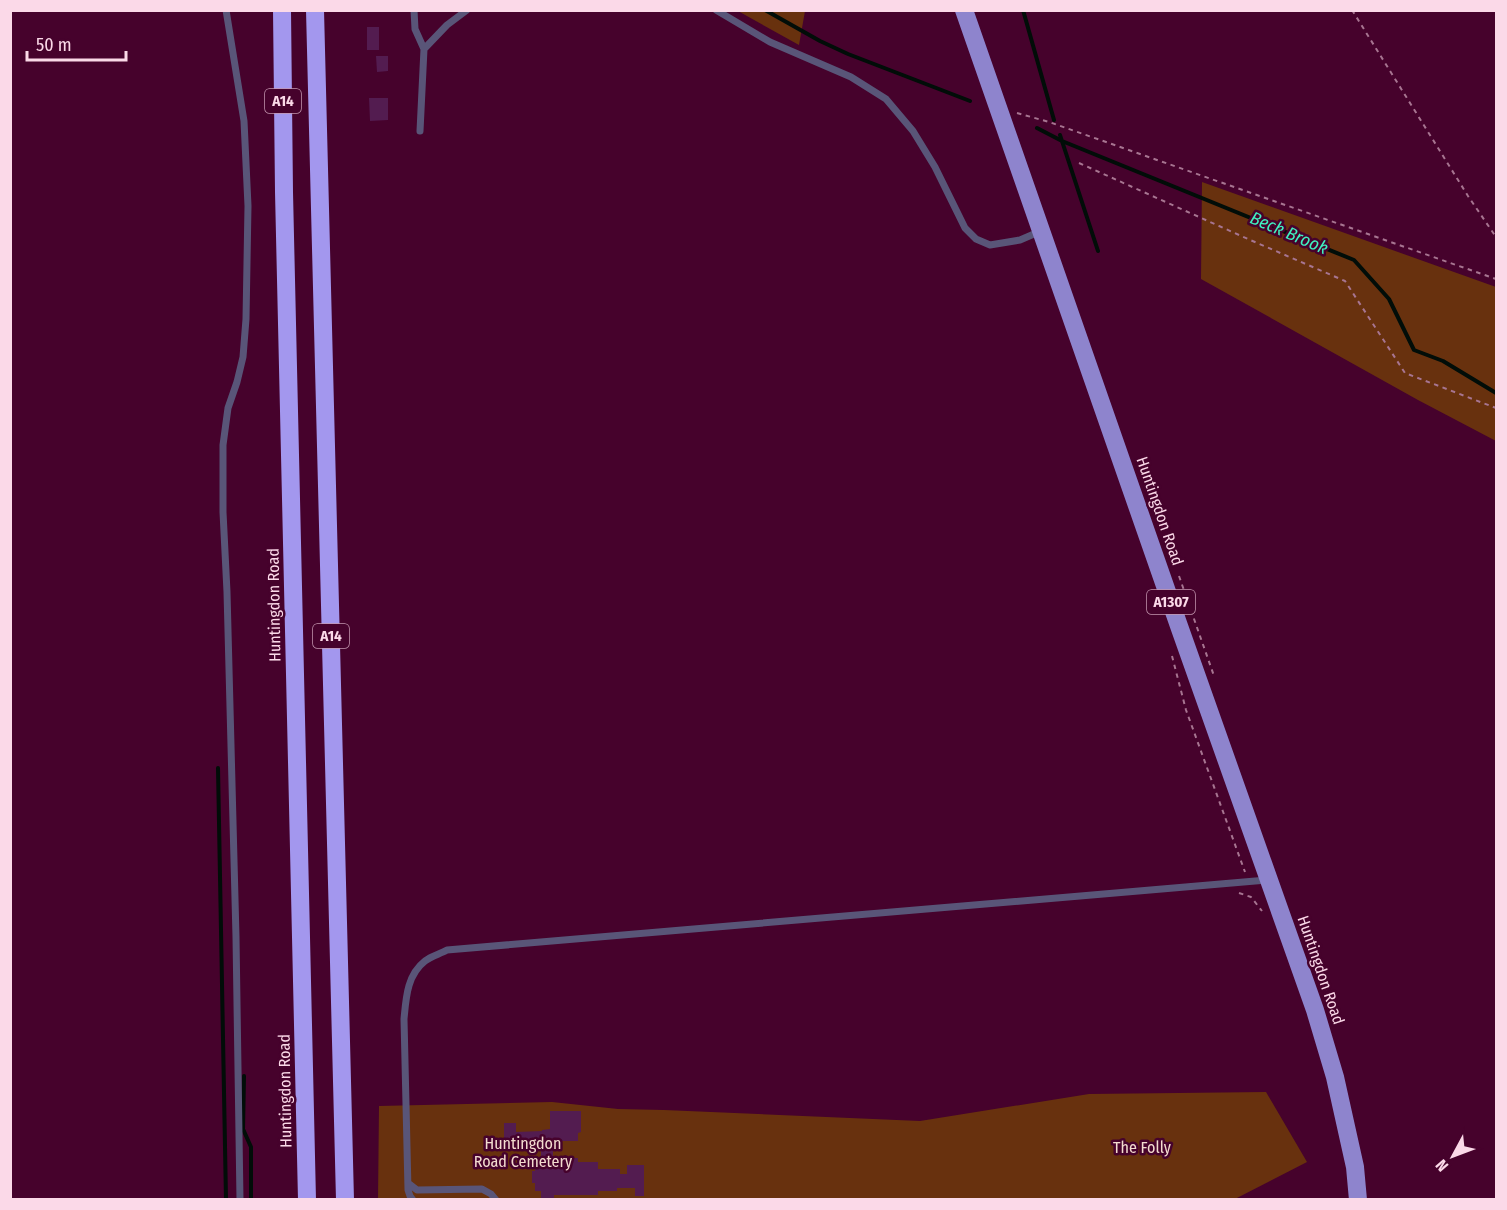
<svg xmlns="http://www.w3.org/2000/svg" width="1507" height="1210" font-family="'Fira Sans Condensed',sans-serif">
<style>
.green{fill:#68310e}
.lines{fill:none;stroke-linecap:round;stroke-linejoin:round}
.stream{stroke:#010d08;stroke-width:4}
.building{fill:#531c50}
.path{stroke:#a77591;stroke-width:2;stroke-dasharray:4.5 4.5;stroke-linecap:butt}
.lane{stroke:#595578;stroke-width:7}
.primary{stroke:#8e84cd;stroke-width:18}
.highway{stroke:#a397ee;stroke-width:18}
.labels{text-anchor:middle;dominant-baseline:central;stroke-width:5;stroke-linejoin:round;paint-order:stroke}
.shield{fill:#46022c;stroke:#c598b0;stroke-width:1.5}
.shield-label{font-size:15px;font-weight:bold;fill:#fbd9e8}
.street-label{font-size:16px;fill:#fbd9e8;stroke:#46022c}
.park-label{font-size:16px;fill:#f3dccf;stroke:#46022c}
.water-label{font-size:18px;font-style:italic;fill:#40f0bf;stroke:#46022c}
</style>
<rect width="100%" height="100%" fill="#46022c"/>
<!-- green -->
<path class="green" d="M738,11H805L799,45Z
M1202,182L1496,287V441L1418,400L1201,279Z
M1266,1092L1307,1162L1233,1200H378L379,1106L552,1102L618,1109L664,1110L920,1121L1089,1094Z"/>
<g class="lines">
<!-- stream -->
<path class="stream" d="M765,10L820,41L848,54L970,101
M1023,10L1054,120
M1037,128L1062,141L1354,260L1389,299L1414,350L1443,361L1496,393
M1060,135L1098,251
M218,768L226,1200
M244,1076L243,1129L251,1147V1200"/>
</g>
<!-- building -->
<path class="building" d="M367,27H379V50H367Z
M376,56H388V71L377,72Z
M369,98H388V120L370,121Z
M550,1111H581V1132L578,1133V1141H553V1158H578V1162H598V1169H620V1174H627V1165H644V1196H635V1188H617V1191H598V1195H554V1200H541V1191H535V1183H532V1171H535V1164H541V1139H504V1123H516V1132L542,1131V1130L550,1129Z"/>
<g class="lines">
<!-- path -->
<path class="path" d="M1352,10L1468,196L1496,237
M1017,113L1049,122L1496,279
M1079,163L1248,239L1345,281L1405,373L1496,408
M1179,576L1214,676
M1172,656L1186,710L1245,872
M1239,893L1251,897L1262,911
M1303,927L1327,990L1333,1012"/>
<!-- lane -->
<path class="lane" d="M226,10L244,121L248,206L246,319L243,357L237,382L228,408L223,445V512L227,592L236,937L240,1200
M414,10L415,29L424,49
M716,10L770,42L851,77L886,99L913,131L935,167L965,228L976,239L990,245L1020,240L1041,231
M420,131L424,49L447,25L467,10
M408,1183L417,1190L482,1189L491,1194L496,1200
M413,1200L410,1196L408,1190L404,1019C406,998 407,975 425,961C431,956 440,954 447,950L1267,880"/>
<!-- primary -->
<path class="primary" d="M964,10L1179,626L1315,1010L1335,1077L1355,1167L1358,1200"/>
<!-- highway -->
<path class="highway" d="M282,10L284,192L307,1200
M315,10L345,1200"/>
</g>
<g class="labels">
<!-- shield labels -->
<g class="shield">
<rect x="265" y="89" width="36" height="24" rx="4.5"/>
<rect x="1147" y="590" width="48" height="24" rx="4.5"/>
<rect x="313" y="624" width="36" height="24" rx="4.5"/>
</g>
<g class="shield-label">
<text x="283" y="101">A14</text>
<text x="1171" y="602">A1307</text>
<text x="331" y="636">A14</text>
</g>
<!-- street labels -->
<g class="street-label">
<text transform="translate(1160 511) rotate(71)">Huntingdon Road</text>
<text transform="translate(274 605) rotate(-91)">Huntingdon Road</text>
<text transform="translate(1321 970) rotate(71)">Huntingdon Road</text>
<text transform="translate(285 1091) rotate(-91)">Huntingdon Road</text>
</g>
<!-- park labels -->
<g class="park-label">
<text x="523" y="1143">Huntingdon<tspan x="523" dy="18">Road Cemetery</tspan></text>
<text x="1142" y="1147">The Folly</text>
</g>
<!-- water labels -->
<g class="water-label">
<text transform="translate(1289 233) rotate(23)">Beck Brook</text>
</g>
</g>
<!-- border -->
<rect width="1507" height="1210" fill="none" stroke="#fbd9e8" stroke-width="24"/>
<!-- north arrow -->
<g transform="translate(1453 1156) rotate(229)" stroke="#46022c" stroke-width="4.5" paint-order="stroke">
<path d="M0-4.5L10 22L0 15L-10 22Z" fill="#fbd9e8"/>
<text y="-9" font-size="16" font-weight="bold" text-anchor="middle" fill="#fbd9e8">N</text>
</g>
<!-- scale -->
<path d="M27 51v9h99v-9" fill="none" stroke="#fbd9e8" stroke-width="3"/>
<text x="36" y="51" font-size="18" fill="#fbd9e8" stroke="#46022c" stroke-width="4.5" paint-order="stroke">50 m</text>
</svg>
